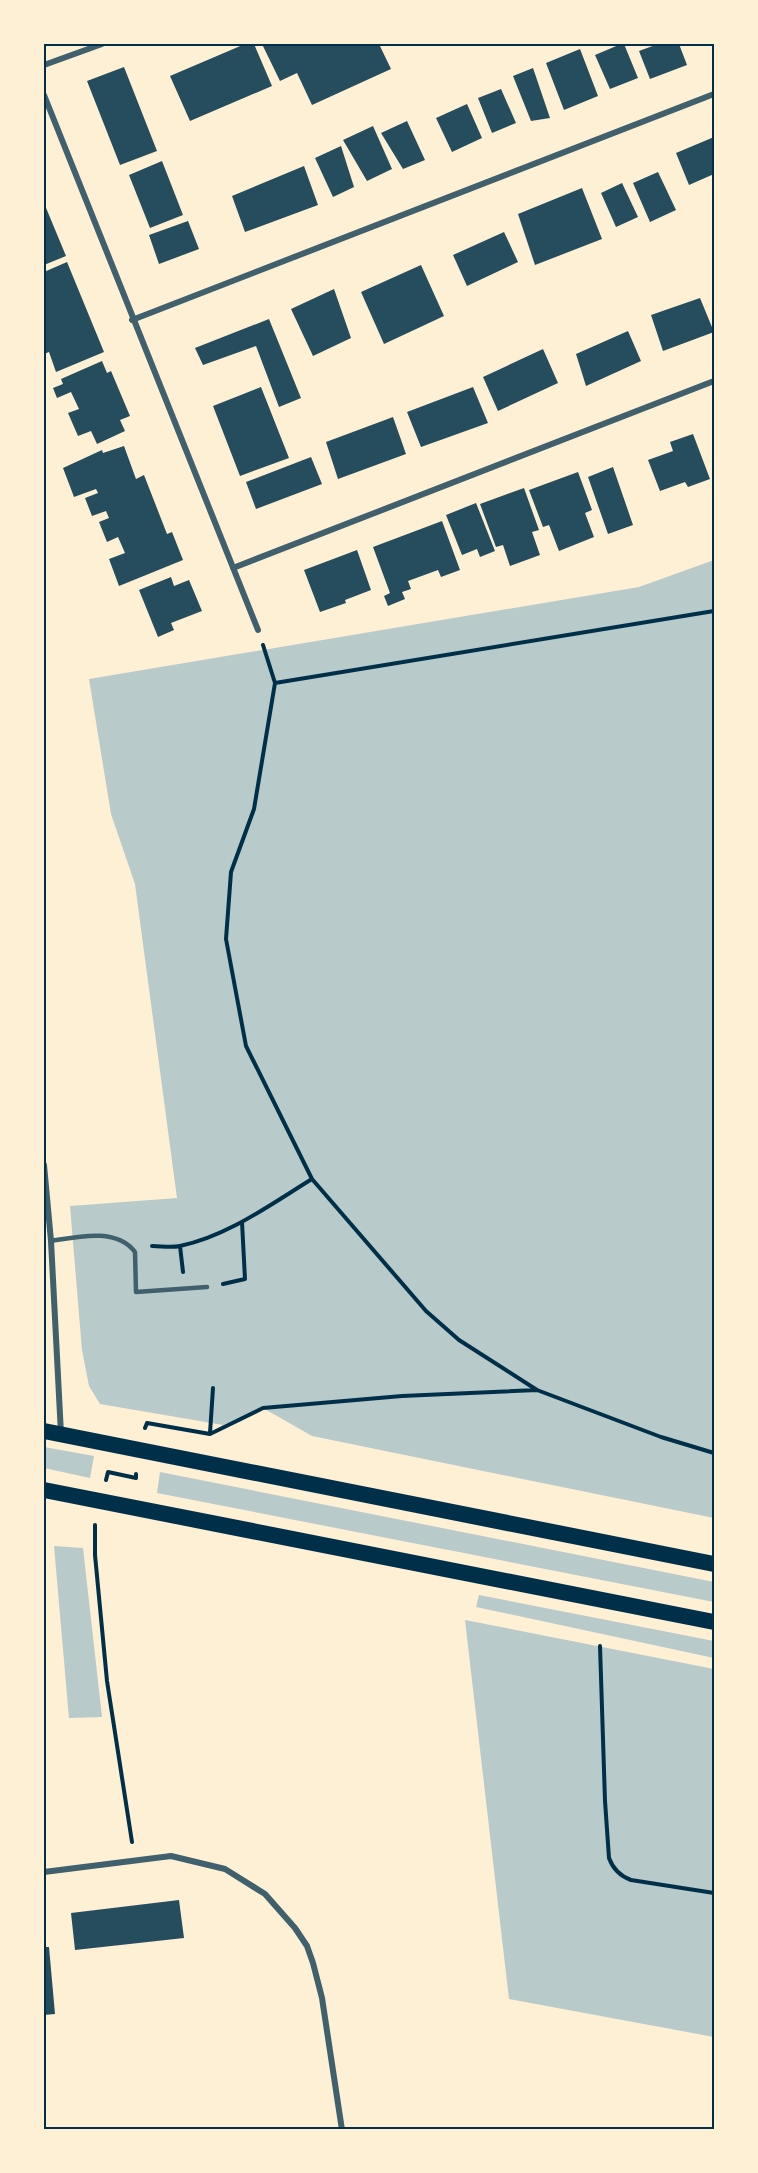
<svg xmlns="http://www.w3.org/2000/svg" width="758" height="2173" font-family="Jost,sans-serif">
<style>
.green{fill:#b9caca}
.building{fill:#264d5e}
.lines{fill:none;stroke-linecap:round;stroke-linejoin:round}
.path{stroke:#003049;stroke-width:4}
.service{stroke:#3f606c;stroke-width:4.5}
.minor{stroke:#3f606c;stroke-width:6}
.trunk{stroke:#003049;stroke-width:16}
.neatline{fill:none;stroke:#003049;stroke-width:2}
</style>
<rect width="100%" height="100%" fill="#fdf0d5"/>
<!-- green -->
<path class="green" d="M714,560V1518L312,1436L263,1408L223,1425L100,1404L89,1386L82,1350L70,1206L177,1198L135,884L111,814L89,679L639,587Z
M44,1447L94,1456L90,1478L44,1468Z
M160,1472L714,1582V1602L157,1493Z
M54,1546L83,1548L102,1717L69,1718Z
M479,1595L714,1641V1658L476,1607Z
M465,1620L714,1669V2037L509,1999Z"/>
<!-- building -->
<path class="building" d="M245,44H254L272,86L190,121L170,76Z
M262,44H379L391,69L312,105L297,73L280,81Z
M621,44H624L638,78L610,89L595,55Z
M658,44H679L687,65L650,79L639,51Z
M580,49L598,96L564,110L546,63Z
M124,67L157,151L120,165L87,81Z
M533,68L550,118L531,121L513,76Z
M501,89L516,123L492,133L478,98Z
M467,104L482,138L452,152L436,118Z
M407,121L425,160L403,169L381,133Z
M373,126L392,169L367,181L343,140Z
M714,137V174L689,185L676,153Z
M341,146L354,187L333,197L315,158Z
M162,161L183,215L150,228L129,175Z
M304,166L318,205L245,232L232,196Z
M658,172L676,210L650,222L633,183Z
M622,183L638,217L616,227L601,193Z
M582,188L602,239L535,265L518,214Z
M44,203L66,256L44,265Z
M188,221L199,249L159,264L149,235Z
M504,232L518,262L467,286L453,255Z
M67,262L104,352L56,372L49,352L44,354V272Z
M421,265L444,316L384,344L361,292Z
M334,289L351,338L313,356L291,309Z
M700,298L714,332L663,351L651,315Z
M269,319L301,398L279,407L256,346L203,365L195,348Z
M628,331L641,361L586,386L576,354Z
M543,349L558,383L498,411L483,377Z
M102,361L107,373L111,371L130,416L120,420L125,431L97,444L91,431L78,436L68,413L79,409L71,392L57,398L53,388L63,384L61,379Z
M261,387L289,458L240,476L213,406Z
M473,387L488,423L421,447L407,412Z
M393,417L406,454L338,479L326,442Z
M693,434L710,479L688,487L685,482L660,491L648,460L673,451L670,442Z
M124,446L136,479L144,475L167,534L172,532L183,560L119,586L109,559L125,553L118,537L107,542L99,522L109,518L106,511L92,516L85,498L98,493L96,489L74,497L63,468L102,450L103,453Z
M311,457L322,484L256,509L246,482Z
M613,467L633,525L608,534L588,477Z
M578,472L592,510L585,513L594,537L559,551L549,525L543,527L529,490Z
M524,488L539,530L532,532L540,555L510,566L503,545L496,547L480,504Z
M476,503L495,551L480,557L477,549L462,555L446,515Z
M442,521L460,570L441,577L438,570L408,581L411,589L402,592L405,599L388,606L384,596L390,593L373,547Z
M357,550L371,590L345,600L346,603L320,612L304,570Z
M171,577L174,586L189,580L202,611L171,623L174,630L158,637L139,590Z
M179,1900L184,1938L75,1950L71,1913Z
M44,1947H49L55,2014L44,2015Z"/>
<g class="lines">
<!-- path -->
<path class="path" d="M275,683L714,611
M152,1246C161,1246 171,1248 180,1246C228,1236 271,1204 312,1179
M180,1246L183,1272
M223,1284L245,1279L242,1222
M537,1390L661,1437L714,1453
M145,1428L147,1423L210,1434L263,1408L402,1396L537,1390L459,1340L426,1311L312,1179L246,1046L226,939L231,872L254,809L275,683L263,645
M210,1433L213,1388
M106,1480L108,1472L136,1478V1474
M95,1525V1555L107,1681L132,1842
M600,1646L605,1801L609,1858C613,1869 620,1876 631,1880L714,1893"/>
<!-- service -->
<path class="service" d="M51,1241C77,1237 116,1227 135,1252L136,1292L207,1287"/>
<!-- minor -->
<path class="minor" d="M44,65L102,44
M44,95L258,630
M132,320L714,94
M233,568L714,381
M44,1165L51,1241L61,1434
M44,1872L171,1856L225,1869L265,1894L295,1928L307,1946L313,1963L322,1998L342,2130"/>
<!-- trunk -->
<path class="trunk" d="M44,1431L714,1564
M44,1490L714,1622"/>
</g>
<!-- border -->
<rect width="758" height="2173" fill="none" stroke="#fdf0d5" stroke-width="90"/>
<rect x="45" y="45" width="668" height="2083" class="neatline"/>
</svg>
